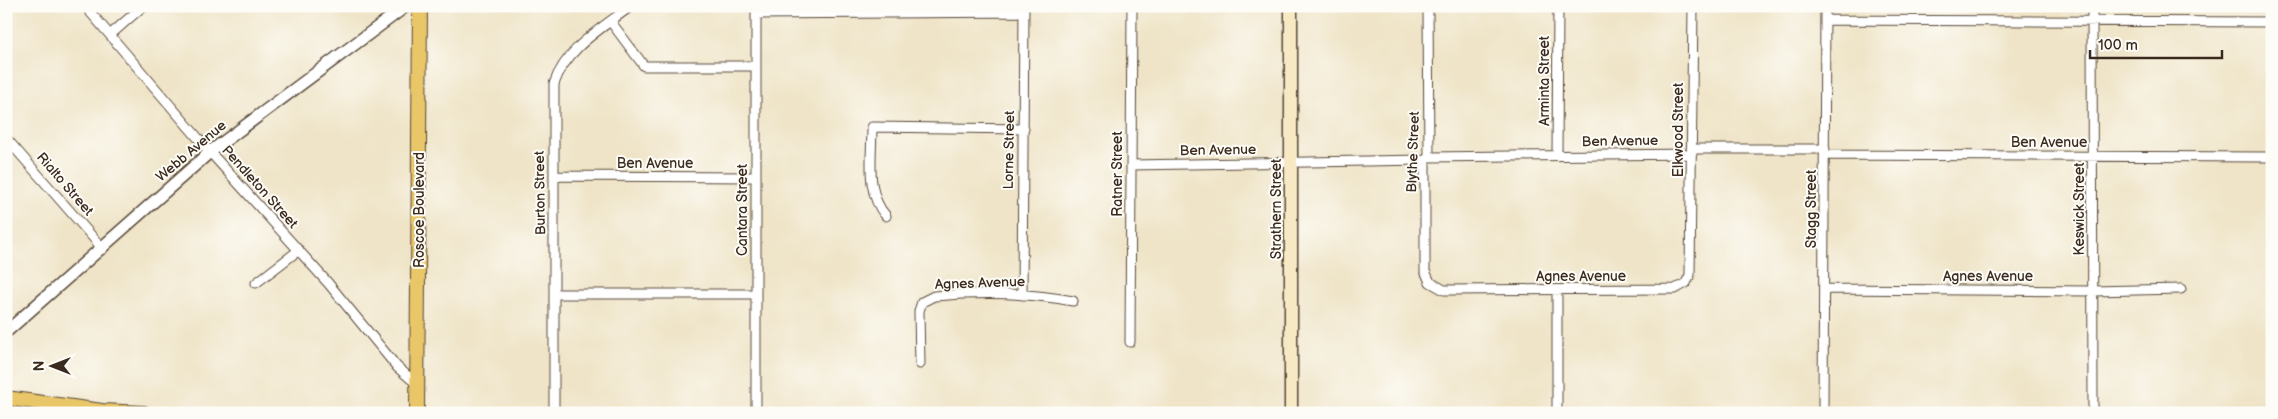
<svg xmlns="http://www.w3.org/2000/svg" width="2278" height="419" font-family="'Balsamiq Sans',sans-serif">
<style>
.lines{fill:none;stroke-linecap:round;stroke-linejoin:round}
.minor-casing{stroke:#564637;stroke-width:11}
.tertiary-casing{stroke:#564637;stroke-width:14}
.secondary-casing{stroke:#564637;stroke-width:15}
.primary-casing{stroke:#564637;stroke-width:16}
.minor{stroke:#fff;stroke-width:9}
.tertiary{stroke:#fff;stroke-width:11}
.secondary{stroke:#f6e9c3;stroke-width:12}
.primary{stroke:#e9c769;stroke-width:14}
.labels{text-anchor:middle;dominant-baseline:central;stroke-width:4;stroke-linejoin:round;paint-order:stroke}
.street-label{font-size:14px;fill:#3b2a1e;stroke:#fdfcf7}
</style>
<rect width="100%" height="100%" fill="#fdfcf7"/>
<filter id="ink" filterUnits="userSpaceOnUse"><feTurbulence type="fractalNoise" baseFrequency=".02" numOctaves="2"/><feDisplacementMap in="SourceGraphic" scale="10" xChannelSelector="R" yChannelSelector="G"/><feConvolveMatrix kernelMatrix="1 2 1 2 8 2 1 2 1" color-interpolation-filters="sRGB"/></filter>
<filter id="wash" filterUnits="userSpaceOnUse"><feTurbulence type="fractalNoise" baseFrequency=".0096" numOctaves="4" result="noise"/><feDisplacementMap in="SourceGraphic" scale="20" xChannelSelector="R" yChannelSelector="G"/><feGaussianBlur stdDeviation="1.12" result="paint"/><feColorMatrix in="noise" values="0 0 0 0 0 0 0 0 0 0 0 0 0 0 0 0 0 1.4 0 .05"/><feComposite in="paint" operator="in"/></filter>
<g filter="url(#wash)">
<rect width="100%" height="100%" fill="#efe4c7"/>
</g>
<g filter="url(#ink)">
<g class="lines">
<!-- minor casing -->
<g class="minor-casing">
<path id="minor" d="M85,6L210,152L328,283L397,367L417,384
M1428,6L1429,157L1425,160V271L1430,282L1444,290L1675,289L1686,283L1690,275L1693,6
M2092,6L2093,413
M756,14L1024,12
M1825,20L2272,22
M611,22L644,66H756
M110,35L143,6
M6,138L103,249
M1692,149H1825
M1557,155L1558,6
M1825,155L2272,157
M1429,157L1692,154
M1131,165L1425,160
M554,176L755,177
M886,216C865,193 872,156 872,127L1024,129
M256,283L299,250
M1825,289L2092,291L2181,289
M1557,290V413
M555,294H756
M1022,295L1024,6
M1130,342L1132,6
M920,364L919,311L922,302L934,296C980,292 1027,292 1073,301
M554,413V84C566,48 602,28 631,6
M756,413V6
M1823,413L1825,6"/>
</g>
<!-- tertiary casing -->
<g class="tertiary-casing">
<path id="tertiary" d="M6,332L210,152L406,6"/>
</g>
<!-- secondary casing -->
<g class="secondary-casing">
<path id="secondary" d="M1291,413V6"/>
</g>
<!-- primary casing -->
<g class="primary-casing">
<path id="primary" d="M6,398L102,411L144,413
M417,413L420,6"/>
</g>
<!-- minor -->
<use href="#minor" class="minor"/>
<!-- tertiary -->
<use href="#tertiary" class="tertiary"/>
<!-- secondary -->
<use href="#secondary" class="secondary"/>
<!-- primary -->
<use href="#primary" class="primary"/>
</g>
</g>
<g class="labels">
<!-- street labels -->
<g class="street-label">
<text transform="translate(1544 81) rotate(-90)">Arminta Street</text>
<text transform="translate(1678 130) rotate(-90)">Elkwood Street</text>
<text transform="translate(1620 141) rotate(-1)">Ben Avenue</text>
<text x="2049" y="142">Ben Avenue</text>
<text transform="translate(1009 150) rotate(-89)">Lorne Street</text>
<text transform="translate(1218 150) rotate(-1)">Ben Avenue</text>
<text transform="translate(191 151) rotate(-40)">Webb Avenue</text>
<text transform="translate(1413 152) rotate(-88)">Blythe Street</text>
<text x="655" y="163">Ben Avenue</text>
<text transform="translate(1117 174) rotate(-90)">Ratner Street</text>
<text transform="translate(65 184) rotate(49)">Rialto Street</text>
<text transform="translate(260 187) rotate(48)">Pendleton Street</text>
<text transform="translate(540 193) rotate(-91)">Burton Street</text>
<text transform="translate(1276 209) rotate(-90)">Strathern Street</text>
<text transform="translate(1811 209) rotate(-90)">Stagg Street</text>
<text transform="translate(2079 209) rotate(-90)">Keswick Street</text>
<text transform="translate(419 210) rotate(-90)">Roscoe Boulevard</text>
<text transform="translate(742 210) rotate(-90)">Cantara Street</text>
<text x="1581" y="276">Agnes Avenue</text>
<text x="1988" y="276">Agnes Avenue</text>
<text transform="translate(980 283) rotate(-2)">Agnes Avenue</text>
</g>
</g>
<!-- margin -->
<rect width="2278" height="419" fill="none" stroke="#fdfcf7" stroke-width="25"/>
<!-- north arrow -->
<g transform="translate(52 366) rotate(270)" stroke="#fdfcf7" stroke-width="4" paint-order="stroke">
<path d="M0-4L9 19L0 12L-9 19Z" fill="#3b2a1e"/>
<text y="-8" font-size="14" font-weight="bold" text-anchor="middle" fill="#3b2a1e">N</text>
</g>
<!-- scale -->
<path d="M2090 50v8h132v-8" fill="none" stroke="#3b2a1e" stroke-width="2.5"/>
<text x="2098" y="50" font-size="15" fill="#3b2a1e" stroke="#fdfcf7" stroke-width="4" paint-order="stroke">100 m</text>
</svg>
